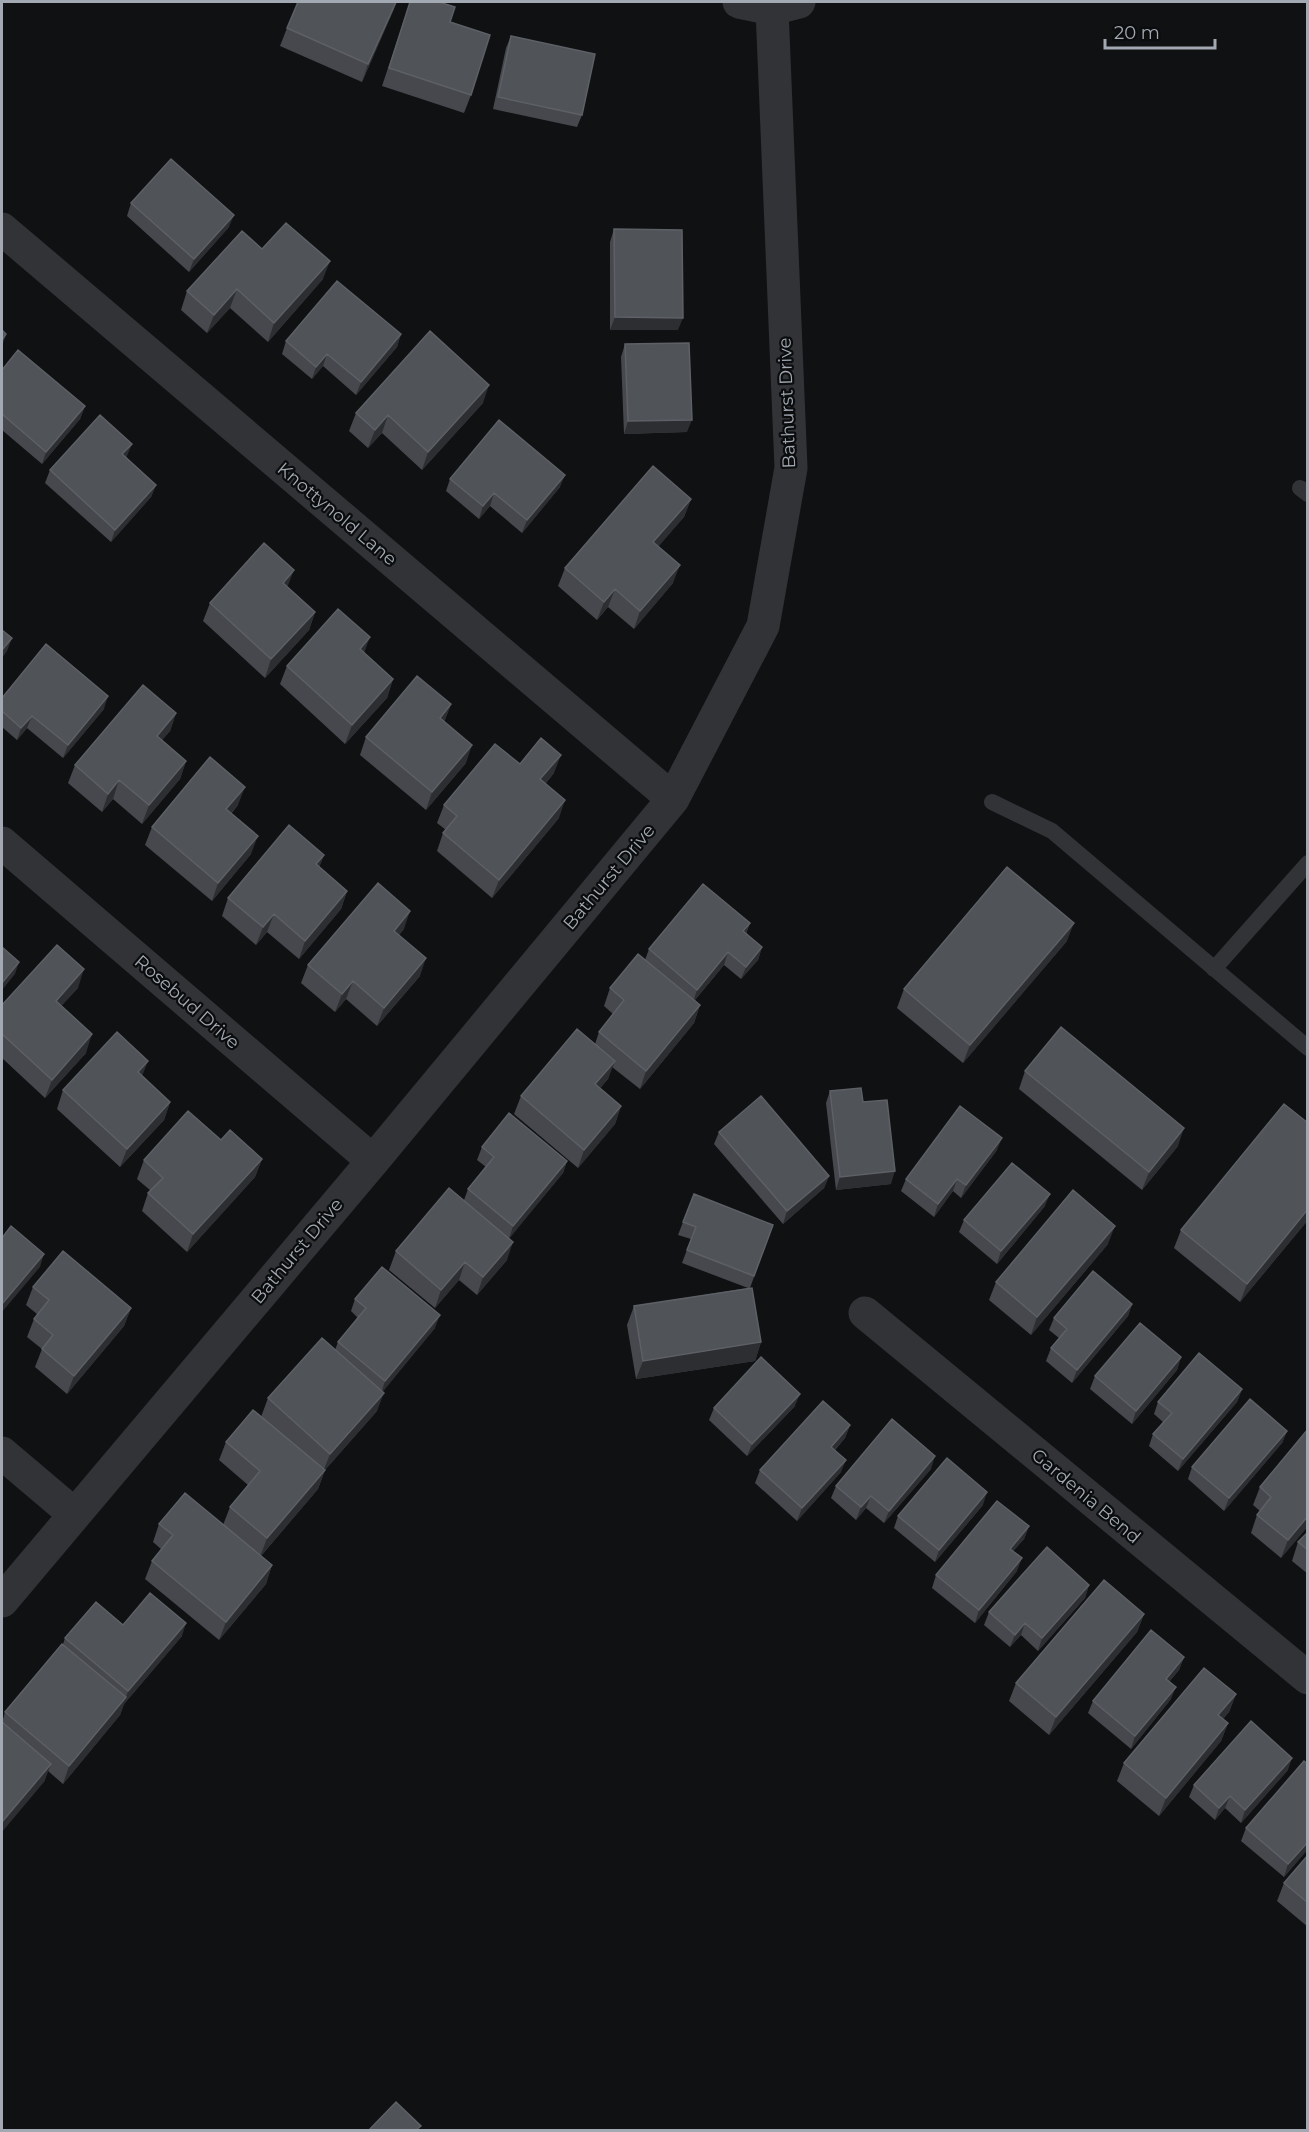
<svg xmlns="http://www.w3.org/2000/svg" width="1309" height="2132" font-family="Montserrat,sans-serif">
<style>
.lines{fill:none;stroke-linecap:round;stroke-linejoin:round}
.lane{stroke:#323337;stroke-width:16}
.street{stroke:#323337;stroke-width:33}
.wall{fill:#46484d}
.shaded-wall{fill:#2c2e31}
.building{fill:#505358;stroke:#5d6066;stroke-width:1.5}
.labels{text-anchor:middle;dominant-baseline:central;stroke-width:4.5;stroke-linejoin:round;paint-order:stroke}
.street-label{font-size:18px;fill:#a2a9b2;stroke:#0b0c0d}
</style>
<rect width="100%" height="100%" fill="#101112"/>
<g class="lines">
<!-- lane -->
<path class="lane" d="M1300,488L1308,494
M992,802L1052,831L1308,1048
M1214,969L1308,863"/>
<!-- street -->
<path class="street" d="M739,2L772,9L799,2
M2,229L673,799
M2,843L373,1161
M865,1313L1308,1678
M2,1453L74,1514
M2,1601L373,1161L673,799L763,626L791,468L772,9"/>
</g>
<!-- wall -->
<path class="wall" d="M410,2L450,22L471,95L464,113L382,86Z
M394,9L362,82L280,46L287,28Z
M511,36L582,115L577,127L493,109L506,48Z
M131,203L229,227L189,272L127,216Z
M614,229L678,330H610V242Z
M262,249L323,279L268,342L230,308L207,333L181,310L187,291Z
M401,334L397,347L356,395L323,366L312,379L282,354L286,341Z
M625,344L687,432L624,434L621,357Z
M2,370L85,406L80,419L42,464L2,430Z
M483,403L422,470L382,433L368,448L349,431L356,413Z
M127,456L126,457L156,485L151,497L111,542L45,483L50,470Z
M450,479L560,487L522,533L490,506L479,519L446,491Z
M691,499L684,517L658,546L673,583L634,629L608,607L597,620L558,586L565,568Z
M288,587L315,612L309,630L265,678L203,621L210,603Z
M364,653L393,679L387,698L345,744L280,684L287,666Z
M2,698L104,709L63,758L27,728L17,740L2,727Z
M451,704L444,722L466,763L426,810L360,755L366,737Z
M176,713L170,731L162,740L186,761L180,779L142,824L113,799L102,812L68,783L75,765Z
M520,764L554,773L546,783L559,818L492,898L437,851L443,833L446,830L437,823L444,805Z
M238,805L231,814L251,854L212,901L145,845L152,827Z
M324,855L319,867L347,891L341,909L299,959L267,932L256,945L222,916L228,898Z
M750,923L746,934L762,947L758,960L741,979L724,965L695,1000L700,1005L694,1023L640,1089L612,1067L608,1079L600,1088L621,1106L615,1124L578,1168L514,1114L521,1096L595,1044L599,1032L613,1014L604,1006L610,988L645,960L649,949Z
M404,929L399,935L420,976L377,1026L346,999L335,1012L301,983L308,965Z
M1067,941L963,1063L897,1008L904,989Z
M78,988L61,1006L86,1053L45,1098L2,1058V1005Z
M1025,1071L1178,1146L1142,1190L1019,1089Z
M142,1076L170,1102L164,1120L120,1167L57,1109L63,1090Z
M830,1091L863,1102L891,1184L836,1190L826,1103Z
M1308,1123V1220L1240,1302L1174,1248L1181,1230Z
M719,1132L829,1176L824,1188L783,1224L714,1144Z
M221,1140L262,1159L255,1177L187,1252L142,1211L148,1193L151,1191L137,1179L144,1160Z
M482,1147L567,1161L563,1173L509,1238L507,1260L477,1295L459,1280L435,1308L389,1270L396,1251L464,1200L468,1189L486,1167L477,1160Z
M997,1150L961,1198L953,1191L934,1217L901,1191L906,1179Z
M694,1194L773,1225L750,1288L761,1342L755,1361L636,1379L627,1325L634,1306L748,1288L682,1263L691,1239L678,1235Z
M1045,1206L997,1264L959,1232L964,1220Z
M1108,1244L1031,1335L989,1300L996,1282Z
M33,1287L131,1308L124,1326L67,1394L35,1367L42,1349L27,1337L34,1319L37,1314L26,1305Z
M355,1299L435,1328L382,1392L377,1411L325,1470L318,1489L261,1556L272,1565L266,1584L219,1640L145,1579L152,1561L161,1549L153,1542L159,1524L223,1525L230,1507L248,1485L219,1460L226,1442L261,1417L268,1398L335,1350L338,1342L358,1318L351,1311Z
M1132,1304L1128,1316L1072,1383L1046,1361L1051,1348L1059,1338L1049,1330L1054,1318Z
M1181,1357L1177,1370L1132,1424L1090,1389L1095,1376Z
M1242,1389L1237,1402L1178,1471L1149,1446L1153,1434L1163,1422L1154,1414L1158,1402Z
M795,1406L747,1456L709,1420L714,1408Z
M850,1425L845,1438L835,1450L841,1472L797,1521L755,1483L760,1470Z
M1308,1429V1526L1281,1558L1251,1533L1257,1515L1260,1511L1253,1505L1260,1487Z
M1287,1431L1282,1443L1224,1511L1188,1479L1192,1467Z
M931,1469L884,1523L866,1508L856,1520L831,1498L836,1486Z
M983,1505L935,1562L894,1528L898,1516Z
M1029,1526L1024,1539L1013,1551L1017,1571L975,1623L932,1588L936,1575Z
M1308,1532V1574L1292,1561L1298,1542Z
M1089,1585L1085,1598L1038,1651L1021,1635L1010,1647L984,1625L989,1612Z
M1144,1614L1137,1632L1049,1735L1009,1701L1016,1683Z
M123,1625L182,1636L124,1704L120,1715L63,1784L48,1771L44,1782L2,1723L5,1712L63,1644L65,1638Z
M1184,1657L1179,1670L1169,1682L1171,1699L1131,1749L1088,1713L1093,1701Z
M1236,1694L1229,1712L1223,1719L1228,1723L1221,1741L1159,1816L1117,1781L1124,1763Z
M1308,1764V1849L1284,1877L1241,1841L1246,1828Z
M1288,1770L1241,1823L1225,1808L1215,1820L1189,1797L1194,1785Z
M1308,1855V1927L1277,1901L1284,1883Z"/>
<!-- shaded-wall -->
<path class="shaded-wall" d="M396,2H397L394,9L362,82L368,64Z
M234,215L229,227L189,272L194,259Z
M330,261L323,279L268,342L274,323Z
M237,289L230,308L207,333L214,315Z
M615,317L683,318L678,330H610Z
M6,334L2,347V340Z
M401,334L397,347L356,395L361,382Z
M327,354L323,366L312,379L316,367Z
M489,385L483,403L422,470L428,452Z
M85,406L80,419L42,464L46,452Z
M388,415L382,433L368,448L375,430Z
M692,420L687,432L624,434L628,421Z
M132,444L127,456L118,466L122,454Z
M565,475L560,487L522,533L527,520Z
M156,485L151,497L111,542L115,530Z
M494,493L490,506L479,519L483,506Z
M691,499L684,517L647,560L653,542Z
M680,565L673,583L634,629L640,611Z
M294,570L287,588L283,583Z
M615,589L608,607L597,620L604,602Z
M315,612L309,630L265,678L271,659Z
M370,637L363,656L360,649Z
M12,638L7,651L2,658V650Z
M393,679L387,698L345,744L352,725Z
M108,696L104,709L63,758L68,745Z
M451,704L444,723L440,718Z
M176,713L170,731L150,754L157,736Z
M32,716L27,728L17,740L21,728Z
M472,745L466,763L426,810L432,792Z
M561,755L554,773L534,797L540,779Z
M186,761L180,779L142,824L149,805Z
M119,780L113,799L102,812L108,794Z
M245,787L238,805L219,827L226,809Z
M565,800L559,818L492,898L499,880Z
M258,836L251,854L212,901L218,883Z
M324,855L317,873L316,864Z
M347,891L341,909L299,959L305,941Z
M410,911L404,929L387,949L394,931Z
M274,914L267,932L256,945L263,927Z
M750,923L745,935L743,931Z
M1074,923L1067,941L963,1063L970,1045Z
M762,947L758,960L741,979L746,967Z
M728,952L724,965L693,1002L697,990Z
M426,958L420,976L377,1026L384,1008Z
M19,962L15,974L2,990V983Z
M84,969L78,988L49,1019L56,1001Z
M353,981L346,999L335,1012L342,994Z
M700,1005L694,1023L640,1089L646,1071Z
M92,1034L86,1053L45,1098L52,1080Z
M148,1061L141,1079L138,1072Z
M615,1061L608,1079L589,1102L595,1084Z
M170,1102L164,1120L120,1167L127,1149Z
M621,1106L615,1124L578,1168L584,1150Z
M1184,1128L1178,1146L1142,1190L1149,1172Z
M1002,1138L997,1150L961,1198L966,1185Z
M262,1159L255,1177L187,1252L193,1234Z
M567,1161L563,1173L509,1239L513,1226Z
M895,1171L891,1184L836,1190L840,1177Z
M829,1176L824,1188L783,1224L787,1211Z
M957,1179L953,1191L934,1217L938,1204Z
M1050,1194L1045,1206L997,1264L1001,1251Z
M1308,1209V1220L1240,1302L1247,1284Z
M1115,1226L1108,1244L1031,1335L1037,1317Z
M513,1242L507,1260L477,1295L483,1277Z
M44,1254L40,1267L2,1312V1304Z
M465,1262L459,1280L435,1308L441,1290Z
M1132,1304L1128,1316L1072,1383L1077,1370Z
M131,1308L124,1326L67,1394L74,1376Z
M440,1315L435,1328L381,1394L385,1381Z
M761,1342L755,1361L636,1379L643,1361Z
M1181,1357L1177,1370L1132,1424L1136,1411Z
M1242,1389L1237,1402L1178,1471L1183,1459Z
M384,1393L377,1411L325,1470L318,1489L260,1557L267,1538L323,1472L330,1454Z
M800,1394L795,1406L747,1456L752,1444Z
M850,1425L845,1438L826,1459L831,1447Z
M1287,1431L1282,1443L1224,1511L1229,1498Z
M935,1456L931,1469L884,1523L889,1511Z
M846,1460L841,1472L797,1521L802,1508Z
M987,1492L983,1505L935,1562L939,1550Z
M871,1496L866,1508L856,1520L861,1507Z
M1308,1516V1526L1281,1558L1288,1540Z
M1029,1526L1024,1539L1005,1561L1010,1549Z
M1022,1558L1017,1571L975,1623L979,1610Z
M272,1565L266,1584L219,1640L226,1622Z
M1089,1585L1085,1598L1038,1651L1042,1638Z
M1144,1614L1137,1632L1049,1735L1056,1717Z
M186,1623L182,1636L124,1704L120,1715L63,1784L69,1766L126,1697L128,1691Z
M1025,1623L1021,1635L1010,1647L1015,1635Z
M1184,1657L1179,1670L1161,1691L1166,1679Z
M1176,1687L1171,1699L1131,1749L1135,1736Z
M1236,1694L1229,1712L1211,1733L1218,1715Z
M1228,1723L1221,1741L1159,1816L1166,1798Z
M1292,1758L1288,1770L1241,1823L1245,1810Z
M51,1764L44,1782L2,1832V1822Z
M1230,1796L1225,1808L1215,1820L1219,1808Z
M1308,1842V1849L1284,1877L1288,1864Z"/>
<!-- building -->
<path class="building" d="M298,2H396L368,64L287,28Z
M410,2H439L455,7L450,22L490,35L471,95L389,68Z
M511,36L595,54L582,115L498,97Z
M171,159L234,215L194,259L131,203Z
M286,223L330,261L274,323L237,289L214,315L187,291L242,231L262,249Z
M614,229L682,230L683,318L615,317Z
M337,281L401,334L361,382L327,354L316,367L286,341Z
M2,330L6,334L2,340Z
M430,331L489,385L428,452L388,415L375,430L356,413Z
M689,343L692,420L628,421L625,344Z
M18,350L85,406L46,452L2,414V370Z
M100,415L132,444L122,454L156,485L115,530L50,470Z
M499,420L565,475L527,520L494,493L483,506L450,479Z
M653,466L691,499L653,542L680,565L640,611L615,589L604,602L565,568Z
M264,543L294,570L283,583L315,612L271,659L210,603Z
M338,609L370,637L360,649L393,679L352,725L287,666Z
M2,630L12,638L2,650Z
M46,644L108,696L68,745L32,716L21,728L2,711V698Z
M417,676L451,704L440,718L472,745L432,792L366,737Z
M143,685L176,713L157,736L186,761L149,805L119,780L108,794L75,765Z
M541,738L561,755L540,779L565,800L499,880L443,833L457,816L444,805L495,744L520,764Z
M210,757L245,787L226,809L258,836L218,883L152,827Z
M289,825L324,855L316,864L347,891L305,941L274,914L263,927L228,898Z
M1007,867L1074,923L970,1045L904,989Z
M378,883L410,911L394,931L426,958L384,1008L353,981L342,994L308,965Z
M703,884L750,923L743,931L762,947L746,967L728,952L697,990L649,949Z
M57,945L84,969L56,1001L92,1034L52,1080L2,1034V1005Z
M2,947L19,962L2,983Z
M638,954L700,1005L646,1071L599,1032L624,1000L610,988Z
M1061,1027L1184,1128L1149,1172L1025,1071Z
M577,1029L615,1061L595,1084L621,1106L584,1150L521,1096Z
M117,1032L148,1061L138,1072L170,1102L127,1149L63,1090Z
M861,1088L863,1102L887,1100L895,1171L840,1177L830,1091Z
M761,1096L829,1176L787,1211L719,1132Z
M1284,1104L1308,1123V1209L1247,1284L1181,1230Z
M960,1106L1002,1138L966,1185L957,1179L938,1204L906,1179Z
M188,1111L221,1140L230,1130L262,1159L193,1234L148,1193L163,1178L144,1160Z
M509,1113L567,1161L513,1226L468,1189L494,1157L482,1147Z
M1012,1163L1050,1194L1001,1251L964,1220Z
M449,1188L513,1242L483,1277L465,1262L441,1290L396,1251Z
M1073,1190L1115,1226L1037,1317L996,1282Z
M694,1194L773,1225L754,1276L687,1250L696,1227L683,1222Z
M11,1226L44,1254L2,1304V1238Z
M63,1251L131,1308L74,1376L42,1349L53,1335L34,1319L49,1300L33,1287Z
M382,1267L440,1315L385,1381L338,1342L366,1308L355,1299Z
M1093,1271L1132,1304L1077,1370L1051,1348L1067,1329L1054,1318Z
M752,1288L761,1342L643,1361L634,1306Z
M1140,1323L1181,1357L1136,1411L1095,1376Z
M322,1338L384,1393L330,1454L268,1398Z
M1199,1353L1242,1389L1183,1459L1153,1434L1172,1413L1158,1402Z
M761,1357L800,1394L752,1444L714,1408Z
M1250,1399L1287,1431L1229,1498L1192,1467Z
M823,1401L850,1425L831,1447L846,1460L802,1508L760,1470Z
M253,1410L325,1470L267,1538L230,1507L260,1471L226,1442Z
M892,1419L935,1456L889,1511L871,1496L861,1507L836,1486Z
M1308,1429V1516L1288,1540L1257,1515L1271,1497L1260,1487Z
M947,1458L987,1492L939,1550L898,1516Z
M185,1493L272,1565L226,1622L152,1561L173,1535L159,1524Z
M997,1501L1029,1526L1010,1549L1022,1558L979,1610L936,1575Z
M1308,1532V1550L1298,1542Z
M1047,1547L1089,1585L1042,1638L1025,1623L1015,1635L989,1612Z
M1104,1580L1144,1614L1056,1717L1016,1683Z
M150,1593L186,1623L128,1691L65,1638L96,1602L123,1625Z
M1151,1630L1184,1657L1166,1679L1176,1687L1135,1736L1093,1701Z
M62,1644L126,1697L69,1766L5,1712Z
M1204,1668L1236,1694L1218,1715L1228,1723L1166,1798L1124,1763Z
M1251,1721L1292,1758L1245,1810L1230,1796L1219,1808L1194,1785Z
M2,1722L51,1764L2,1822Z
M1304,1761L1308,1764V1842L1288,1864L1246,1828Z
M1308,1855V1903L1284,1883Z
M396,2102L421,2126L416,2130H369Z"/>
<g class="labels">
<!-- street labels -->
<g class="street-label">
<text transform="translate(787 403) rotate(-92)">Bathurst Drive</text>
<text transform="translate(337 514) rotate(40)">Knottynold Lane</text>
<text transform="translate(609 877) rotate(-50)">Bathurst Drive</text>
<text transform="translate(187 1002) rotate(41)">Rosebud Drive</text>
<text transform="translate(297 1251) rotate(-50)">Bathurst Drive</text>
<text transform="translate(1086 1496) rotate(40)">Gardenia Bend</text>
</g>
</g>
<!-- border -->
<rect width="1309" height="2132" fill="none" stroke="#a2a9b2" stroke-width="6"/>
<!-- scale -->
<path d="M1105 39v9h110v-9" fill="none" stroke="#a2a9b2" stroke-width="3"/>
<text x="1114" y="39" font-size="18" fill="#a2a9b2" stroke="#0b0c0d" stroke-width="4.5" paint-order="stroke">20 m</text>
</svg>
